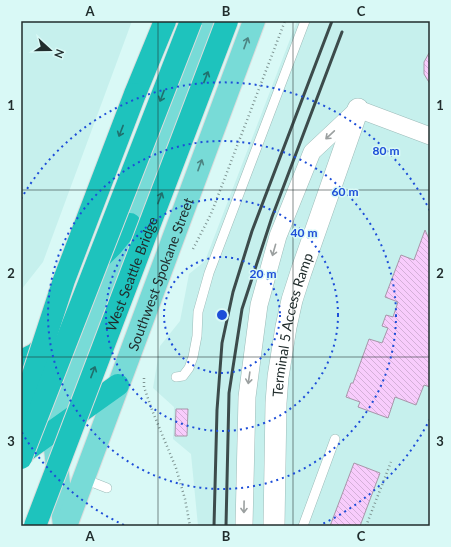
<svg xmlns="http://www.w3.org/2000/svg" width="451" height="547" font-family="Lato,sans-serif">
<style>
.built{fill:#c6f0ed}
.building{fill:url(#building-back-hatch);stroke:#a796a9}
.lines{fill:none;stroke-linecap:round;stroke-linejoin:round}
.service-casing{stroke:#9dbcb9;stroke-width:10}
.minor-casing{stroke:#9dbcb9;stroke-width:18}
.tertiary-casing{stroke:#9dbcb9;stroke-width:22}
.primary-casing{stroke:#dbdddd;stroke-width:24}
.motorway-casing{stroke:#dbdddd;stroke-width:24}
.path{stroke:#7e9492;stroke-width:2.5;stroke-dasharray:1 3;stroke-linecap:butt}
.service{stroke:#fff;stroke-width:9}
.minor{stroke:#fff;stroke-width:17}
.tertiary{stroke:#fff;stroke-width:21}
.primary{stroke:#78dbd7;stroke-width:22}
.motorway{stroke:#1ec3bd;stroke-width:22}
.rail{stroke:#3c4b4b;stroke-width:3}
.motorway-bridge-casing{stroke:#dbdddd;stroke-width:24;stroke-linecap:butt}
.motorway-bridge{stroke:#1ec3bd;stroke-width:22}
.oneway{stroke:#4c8482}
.oneway2{stroke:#20706e}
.oneway3{stroke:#9ba0a0}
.grid{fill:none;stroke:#212d2d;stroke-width:1;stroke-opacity:0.55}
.ring{fill:none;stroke:#1d4ed8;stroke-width:2;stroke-dasharray:2 4}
.labels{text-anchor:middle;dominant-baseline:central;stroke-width:3;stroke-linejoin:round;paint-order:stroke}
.street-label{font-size:14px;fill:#212d2d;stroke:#d9f9f6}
.centre{fill:#1d4ed8;stroke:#d9f9f6;stroke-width:2}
.ring-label{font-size:12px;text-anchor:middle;font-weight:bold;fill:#1d4ed8;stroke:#d9f9f6;stroke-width:3;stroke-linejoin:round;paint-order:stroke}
.neatline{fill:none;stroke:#212d2d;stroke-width:1.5}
.grid-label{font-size:13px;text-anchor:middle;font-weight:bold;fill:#212d2d}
</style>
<defs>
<pattern id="building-back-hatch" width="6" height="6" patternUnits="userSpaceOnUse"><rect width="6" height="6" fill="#f8ccfc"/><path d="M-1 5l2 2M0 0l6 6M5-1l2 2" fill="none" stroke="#d4b0d8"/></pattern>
</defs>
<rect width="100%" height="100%" fill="#d9f9f6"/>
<!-- built -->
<path class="built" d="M21,21H132L43,262L21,290Z
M297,21H430V526H198L191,454L173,439L174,407L153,388L160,346L180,321L189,274L205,261Z"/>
<!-- building -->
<path class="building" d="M429,53H430V84L424,74V62Z
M425,230L430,241V387L424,385L416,405L395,397L388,418L358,407L360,402L346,397L351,383H353L369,339L382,343L388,328L382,326L386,315L393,317L398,302L385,297L401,255L414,260Z
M176,409H188L187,436H175Z
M354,463L380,473L360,526H330Z"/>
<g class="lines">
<!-- service casing -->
<g class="service-casing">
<path id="service" d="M176,377L183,376L189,368L193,357L197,336L198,312L209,273L305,21
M84,479L107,488
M303,526L335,439"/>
</g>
<!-- minor casing -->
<g class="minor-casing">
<path id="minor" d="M244,526L247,397L259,305L278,236L312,152L358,109L430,136"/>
</g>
<!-- tertiary casing -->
<g class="tertiary-casing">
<g id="tertiary">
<path id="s1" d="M274,526L276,403L278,377L286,327L292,300L301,272L358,109"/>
</g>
</g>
<!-- primary casing -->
<g class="primary-casing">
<g id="primary">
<path d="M64,526L53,432L130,224L207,21"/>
<path id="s2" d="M66,526L254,21"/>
</g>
</g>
<!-- motorway casing -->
<g class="motorway-casing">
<path id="motorway" d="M135,94L165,21
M98,260L112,246L130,224
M21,361L35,354L50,341
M21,454L118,385"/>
</g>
<!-- path -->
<path class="path" d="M193,249L211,214L285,21
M144,378V387L152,410L176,468L185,499L190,526
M366,526L391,462"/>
<!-- service -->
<use href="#service" class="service"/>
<!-- minor -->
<use href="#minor" class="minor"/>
<!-- tertiary -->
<use href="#tertiary" class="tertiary"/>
<!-- primary -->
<use href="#primary" class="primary"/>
<!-- motorway -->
<use href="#motorway" class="motorway"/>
<!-- rail -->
<path class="rail" d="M214,526L217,410L222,343L233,292L252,231L332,21
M226,526L229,393L242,309L272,217L342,32"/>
<!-- motorway-bridge casing -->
<g class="motorway-bridge-casing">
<g id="motorway-bridge">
<path d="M21,419L32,378L64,280L135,94"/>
<path d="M21,458L191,21"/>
<path id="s3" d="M35,526L227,21"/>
</g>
</g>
<!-- motorway-bridge -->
<use href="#motorway-bridge" class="motorway-bridge"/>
</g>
<!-- one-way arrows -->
<defs><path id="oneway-shaft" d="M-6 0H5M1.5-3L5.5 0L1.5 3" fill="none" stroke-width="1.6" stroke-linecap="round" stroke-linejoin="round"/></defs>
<g class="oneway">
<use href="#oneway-shaft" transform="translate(246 43) rotate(-70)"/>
<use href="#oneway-shaft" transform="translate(200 165) rotate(-70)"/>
</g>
<g class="oneway2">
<use href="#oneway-shaft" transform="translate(206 77) rotate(-69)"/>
<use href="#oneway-shaft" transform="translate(162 96) rotate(111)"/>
<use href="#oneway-shaft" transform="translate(121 131) rotate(111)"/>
<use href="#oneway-shaft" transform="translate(160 198) rotate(-69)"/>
<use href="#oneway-shaft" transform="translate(93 372) rotate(-69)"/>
</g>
<g class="oneway3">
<use href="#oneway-shaft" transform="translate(330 135) rotate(137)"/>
<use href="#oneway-shaft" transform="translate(274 250) rotate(106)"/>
<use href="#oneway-shaft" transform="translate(249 378) rotate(98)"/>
<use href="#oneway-shaft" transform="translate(244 507) rotate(91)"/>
</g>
<!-- grid -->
<path class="grid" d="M158,21V526M293,21V526M21,190H430M21,357H430"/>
<!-- distance rings -->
<g class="ring">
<circle cx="222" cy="315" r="58"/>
<circle cx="222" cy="315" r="116"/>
<circle cx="222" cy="315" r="174"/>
<path d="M430 419A232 232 0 0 1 320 525M124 525A232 232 0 0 1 21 431M21 199A232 232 0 0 1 430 211"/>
</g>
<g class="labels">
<!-- street labels -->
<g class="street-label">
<text stroke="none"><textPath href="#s3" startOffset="270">West Seattle Bridge</textPath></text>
<text stroke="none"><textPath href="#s2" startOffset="269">Southwest Spokane Street</textPath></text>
<text stroke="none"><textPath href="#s1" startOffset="203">Terminal 5 Access Ramp</textPath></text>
</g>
</g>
<circle cx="222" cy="315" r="6" class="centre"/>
<g class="ring-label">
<text x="386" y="155">80 m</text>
<text x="345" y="196">60 m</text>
<text x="304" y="237">40 m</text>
<text x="263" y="278">20 m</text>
</g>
<!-- border -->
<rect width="451" height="547" fill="none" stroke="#d9f9f6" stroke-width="44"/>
<!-- north arrow -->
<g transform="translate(50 50) rotate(111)" stroke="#d9f9f6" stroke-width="3" paint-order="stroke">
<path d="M0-3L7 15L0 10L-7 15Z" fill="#212d2d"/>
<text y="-6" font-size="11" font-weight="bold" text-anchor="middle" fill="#212d2d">N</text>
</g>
<rect x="22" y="22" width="407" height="503" class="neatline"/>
<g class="grid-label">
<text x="90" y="16">A</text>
<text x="226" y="16">B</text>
<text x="361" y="16">C</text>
<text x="11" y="110">1</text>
<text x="440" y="110">1</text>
<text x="11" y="278">2</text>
<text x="440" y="278">2</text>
<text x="11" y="446">3</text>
<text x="440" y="446">3</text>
<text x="90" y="541">A</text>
<text x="226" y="541">B</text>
<text x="361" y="541">C</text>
</g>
</svg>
